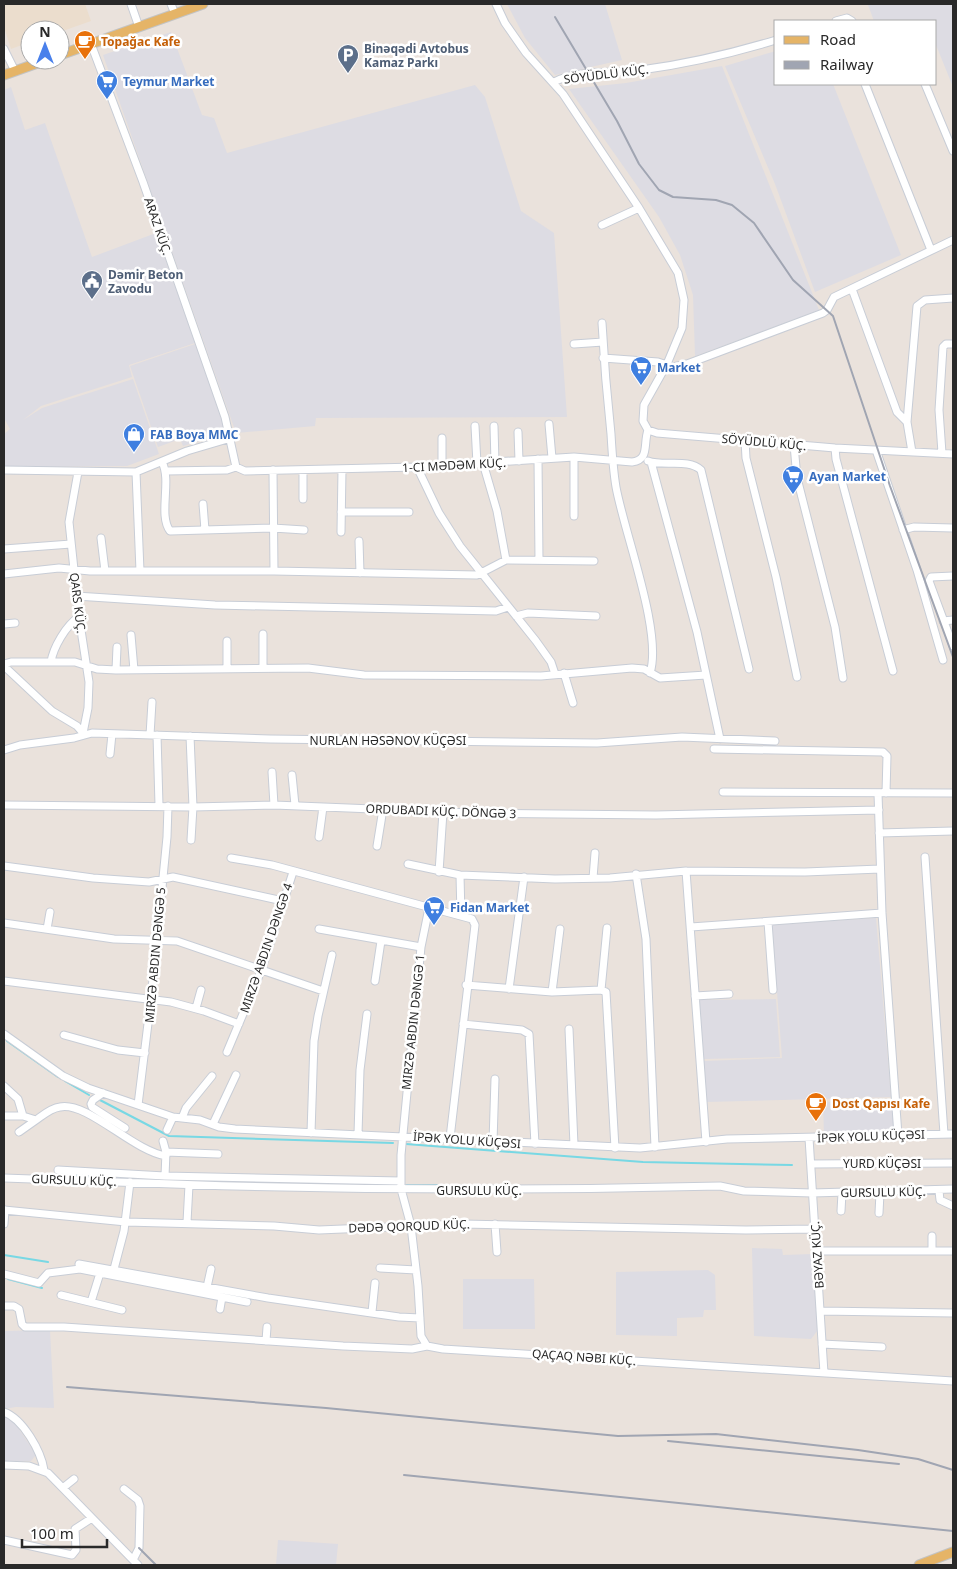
<svg xmlns="http://www.w3.org/2000/svg" width="957" height="1569" font-family="'Noto Sans',sans-serif">
<style>
.industrial{fill:#dddce3}
.education{fill:#ebddcd}
.lines{fill:none;stroke-linecap:round;stroke-linejoin:round}
.stream{stroke:#78d8e4;stroke-width:2}
.minor-casing{stroke:#c8cdd6;stroke-width:9}
.major-casing{stroke:#c3c3c3;stroke-width:11}
.minor{stroke:#fff;stroke-width:7}
.major{stroke:#e5b467;stroke-width:9}
.rail{stroke:#a0a5b2;stroke-width:2}
.labels{text-anchor:middle;dominant-baseline:central;stroke-width:5;stroke-linejoin:round;paint-order:stroke}
.food-label{font-size:12px;font-weight:bold;fill:#c56008;stroke:#fff;text-anchor:start}
.service-label{font-size:12px;font-weight:bold;fill:#4e5e75;stroke:#fff;text-anchor:start}
.street-label{font-size:12px;fill:#292929;stroke:#fff}
.shop-label{font-size:12px;font-weight:bold;fill:#366cbe;stroke:#fff;text-anchor:start}
</style>
<rect width="100%" height="100%" fill="#eae2dc"/>
<!-- industrial -->
<path class="industrial" d="M507,4H605L622,60L555,75L525,38Z
M872,4H953V87L936,45V21H874L868,5Z
M171,32L202,115L214,118L227,153L475,85L485,97L521,211L554,233L567,417L316,418L315,426L236,433L103,55Z
M776,51V84H833L901,255L815,292L775,184L725,66Z
M722,66L819,310L695,356L693,295L680,255L659,217L569,89L626,83Z
M11,87L25,130L45,123L92,257L156,233L195,343L129,365L132,377L41,406L23,420L42,408L133,379L159,454L127,466L4,467V434L10,429L4,418V90Z
M195,344L225,427L221,435L183,446L180,439L158,447L130,366Z
M876,918L891,1097L706,1102L704,1061L782,1058L772,925Z
M776,999L780,1057L704,1059L699,1000Z
M892,1099L894,1131L824,1135L823,1102Z
M752,1248L782,1249L783,1255L813,1254L818,1330L811,1339L754,1336Z
M708,1270L715,1275L716,1310H704L703,1317L677,1318V1336L616,1335V1272Z
M463,1279H534L535,1329H463Z
M50,1330L54,1408L16,1407L4,1409V1331Z
M4,1415L13,1420L36,1455L31,1461H4Z
M278,1540L338,1544L336,1565H276Z"/>
<!-- education -->
<path class="education" d="M4,4H85L91,21L60,32L30,30V42L11,49L4,27Z"/>
<g class="lines">
<!-- stream -->
<path class="stream" d="M7,1041L58,1077
M65,1081L89,1095
M98,1099L169,1136L393,1143
M406,1144L643,1162L792,1165
M56,1175L395,1185
M407,1185H437
M4,1255L48,1262
M8,1279L42,1288"/>
<!-- minor casing -->
<g class="minor-casing">
<path id="minor" d="M131,4L139,27
M171,4L175,14
M496,4L505,23L526,53L563,94L639,208L678,273L684,300L682,328L667,364L644,405L643,421L648,430L657,433L835,448L953,454
M836,21L847,18L852,21
M91,44L143,182L225,417L236,467
M4,49L15,71
M554,82C579,69 613,74 641,70C686,64 733,53 776,40
M865,84L931,250
M925,84L953,151
M602,225L639,208
M852,289L897,412L907,422L912,452
M602,323C604,360 607,397 611,434C612,451 613,469 616,487C624,532 663,633 650,673
M574,344L603,342
M603,358L658,362L673,367L687,364L823,313L827,310L834,297L953,240
M907,422L917,306L925,300L953,298
M549,424L552,458
M475,426L477,464
M494,426L495,463
M518,432L519,461
M442,438V466
M745,440L746,458L776,577L797,677
M794,445L797,478L835,627L843,678
M835,448L836,459L893,671
M876,450L917,570L943,660
M942,453L939,410L943,347L946,344H953
M574,457V516
M538,459L539,560
M648,461C664,467 688,458 701,470L749,669
M162,462C172,481 158,515 170,531L273,528L304,530
M651,462L697,632L720,739
M483,463L497,511L506,560
M236,467L245,471L417,467L574,457L632,462C650,460 643,444 648,430
M417,467L439,513L460,546L536,641L551,662L555,674
M4,470L136,472L187,451L231,438
M273,470L274,571
M166,471L227,470L236,467
M78,472L69,522L79,617L89,682L88,708L83,733
M136,472L140,571
M303,499V470
M203,504L205,530
M341,512H409
M903,530L914,527L953,528
M341,532L342,470
M101,538L105,571
M359,541L360,573
M4,549L71,544
M4,574L59,568L90,571H274L477,575L506,560L594,561
M953,576L931,577L929,581L953,646
M76,596L215,605L496,611L508,607
M516,616L528,613L596,616
M943,621L953,620
M4,624L15,623
M131,635L134,670
M227,641V669
M51,662C53,648 66,625 79,617
M4,664L11,662H75L97,669L116,670L308,668L364,675L541,676L632,668L644,669L660,678L706,675
M4,666L52,711L77,726L83,733
M263,668V634
M116,670L117,647
M564,673L573,703
M150,735L152,702
M157,735L159,805
M190,736L193,807L191,840
M714,749L883,752L887,756L886,793
M4,750L20,745L74,738L92,733L270,739L597,743L682,737L775,741
M110,754L112,734
M272,772L274,805
M292,775L295,805
M723,792L953,793
M878,793L882,913L898,1135
M4,805L193,807L274,805L472,813L656,815L879,810
M879,833L953,831
M319,837L323,807
M377,846L383,809
M925,857L944,1134
M231,858L272,865L472,919L475,925L450,1138
M408,864L460,875L555,879L610,878L686,871L805,872L880,869
M4,866L93,878L149,882L173,877L283,901
M686,871L706,1142
M439,872L443,812
M636,874L646,939L655,1147
M460,875L461,916
M593,878L595,853
M429,908L421,947L401,1155V1189L411,1226L418,1286L421,1336L427,1346L443,1349L953,1381
M768,922L773,990
M4,923L114,939L177,941L323,991
M691,927L882,913
M47,929L50,912
M319,929L421,947
M4,981L171,1002L204,1011L239,1024
M375,981L381,941
M466,985L552,992L601,990L606,992L615,1148
M509,989L524,877
M601,990L607,928
M552,992L560,929
M695,996L729,994
M196,1008L201,990
M463,1024L522,1030L529,1034L535,1144
M569,1029L574,1145
M4,1034L63,1076L88,1088L173,1117L200,1120L219,1127L235,1129L640,1148L727,1139L953,1134
M64,1035L118,1050L145,1053
M227,1052L261,971L293,872
M4,1086L18,1099L23,1116
M103,1093L93,1100L91,1104L92,1107L125,1128
M138,1105L151,999L167,837L168,806
M4,1116H23L36,1120C43,1115 51,1108 60,1107C87,1101 133,1151 166,1156
M182,1118L186,1108L212,1076
M213,1124L236,1075
M167,1130L173,1117
M19,1132L36,1120
M311,1133L314,1041L318,1016L332,955
M358,1134L360,1070L367,1014
M809,1138L824,1373
M163,1141L166,1152L165,1176
M493,1142L495,1079
M166,1152L218,1154
M811,1164L953,1163
M58,1170L165,1176L401,1181
M4,1178C80,1180 157,1184 234,1186C396,1190 558,1190 720,1186L744,1191L812,1193L953,1189
M939,1191L940,1200L953,1206
M4,1210L126,1222L274,1226L319,1230L463,1224L746,1230L815,1229
M841,1211L842,1193
M879,1213L880,1193
M187,1222L189,1185
M4,1224L5,1210
M495,1224L497,1252
M932,1236V1251
M816,1251H953
M79,1264L268,1298L399,1317L420,1318
M380,1268L416,1270
M114,1269L124,1231L130,1182
M4,1274L39,1283L48,1273L80,1269L247,1302
M207,1287L211,1269
M61,1295L122,1310
M91,1302L101,1270
M4,1306H14L19,1309L22,1324L25,1327H64L343,1346L412,1349L427,1346
M220,1309L222,1297
M820,1311L953,1313
M372,1312L375,1283
M266,1341L267,1327
M822,1344L882,1347
M4,1412C23,1419 41,1451 44,1470
M4,1465L29,1466L48,1473L138,1565
M64,1487L74,1479
M124,1489L138,1500L140,1506L139,1548L133,1560
M4,1540L72,1555L76,1550L75,1529L92,1518"/>
</g>
<!-- major casing -->
<g class="major-casing">
<path id="major" d="M60,55L203,4
M4,75L46,60
M919,1565L953,1552"/>
</g>
<!-- minor -->
<use href="#minor" class="minor"/>
<!-- major -->
<use href="#major" class="major"/>
<!-- rail -->
<path class="rail" d="M555,17L617,121L639,164L659,190L673,197L716,200L732,205L754,223L793,280L833,316L890,486L953,657
M67,1387L326,1408L618,1436L716,1434L858,1450L918,1459L953,1470
M668,1441L899,1464
M404,1475L953,1531
M139,1548L156,1565"/>
</g>
<!-- icons -->
<defs>
<g id="cafe-pin" transform="scale(1.125)"><path d="M0 17L-7.5 6A9.5 9.5 0 1 1 7.5 6Z" fill="#e8710a" stroke="#fff"/><path d="M-5.5-4.5H6V0H3Q3 3.5 0 3.5H-2.5Q-5.5 3.5-5.5 0ZM3-3.2v2h1.7v-2ZM-6 4.5H4V6H-6Z" fill="#fff"/></g>
<g id="parking-pin" transform="scale(1.125)"><path d="M0 17L-7.5 6A9.5 9.5 0 1 1 7.5 6Z" fill="#5c6f8a" stroke="#fff"/><path d="M-3.5-5.5H1a3.5 3.5 0 0 1 0 7H-1V5.5H-3.5ZM-1-3.4V-.6H.8a1.4 1.4 0 0 0 0-2.8Z" fill="#fff"/></g>
<g id="supermarket-pin" transform="scale(1.125)"><path d="M0 17L-7.5 6A9.5 9.5 0 1 1 7.5 6Z" fill="#3f7fe0" stroke="#fff"/><path d="M-6-5.5h2.5l.6 2H6L4.5 2H-2.5L-4.4-4H-6ZM-1.5 3.2a1.3 1.3 0 1 0 .1 0ZM3 3.2a1.3 1.3 0 1 0 .1 0Z" fill="#fff"/></g>
<g id="civic-pin" transform="scale(1.125)"><path d="M0 17L-7.5 6A9.5 9.5 0 1 1 7.5 6Z" fill="#5c6f8a" stroke="#fff"/><path d="M-.6-6.5H3V-4.5H.6V-3L4-1V1h2V6H-6V1h2V-1L-.6-3ZM-1.2 2.5V6h2.4V2.5Z" fill="#fff"/></g>
<g id="shop-pin" transform="scale(1.125)"><path d="M0 17L-7.5 6A9.5 9.5 0 1 1 7.5 6Z" fill="#3f7fe0" stroke="#fff"/><path d="M-5-2.5h2.3a2.7 3.5 0 0 1 5.4 0H5L5.5 6h-11ZM-1.5-2.5h3a1.5 2.3 0 0 0-3 0Z" fill="#fff"/></g>
</defs>
<g fill-rule="evenodd">
<use href="#cafe-pin" x="85" y="41"/>
<use href="#parking-pin" x="348" y="55"/>
<use href="#supermarket-pin" x="107" y="81"/>
<use href="#civic-pin" x="92" y="281"/>
<use href="#supermarket-pin" x="641" y="367"/>
<use href="#shop-pin" x="134" y="434"/>
<use href="#supermarket-pin" x="793" y="476"/>
<use href="#supermarket-pin" x="434" y="907"/>
<use href="#cafe-pin" x="816" y="1103"/>
</g>
<g class="labels">
<!-- food labels -->
<g class="food-label">
<text x="101" y="41">Topağac Kafe</text>
<text x="832" y="1103">Dost Qapısı Kafe</text>
</g>
<!-- service labels -->
<g class="service-label">
<text x="364" y="48">Binəqədi Avtobus<tspan x="364" dy="14">Kamaz Parkı</tspan></text>
<text x="108" y="274">Dəmir Beton<tspan x="108" dy="14">Zavodu</tspan></text>
</g>
<!-- street labels -->
<g class="street-label">
<text transform="translate(606 74) rotate(-7)">SÖYÜDLÜ KÜÇ.</text>
<text transform="translate(158 226) rotate(71)">ARAZ KÜÇ.</text>
<text transform="translate(764 442) rotate(5)">SÖYÜDLÜ KÜÇ.</text>
<text transform="translate(454 465) rotate(-3)">1-CI MƏDƏM KÜÇ.</text>
<text transform="translate(78 603) rotate(83)">QARS KÜÇ.</text>
<text x="388" y="740">NURLAN HƏSƏNOV KÜÇƏSI</text>
<text transform="translate(441 811) rotate(2)">ORDUBADI KÜÇ. DÖNGƏ 3</text>
<text transform="translate(266 948) rotate(-71)">MIRZƏ ABDIN DƏNGƏ 4</text>
<text transform="translate(155 955) rotate(-85)">MIRZƏ ABDIN DƏNGƏ 5</text>
<text transform="translate(413 1022) rotate(-84)">MIRZƏ ABDIN DƏNGƏ 1</text>
<text transform="translate(871 1136) rotate(-2)">İPƏK YOLU KÜÇƏSI</text>
<text transform="translate(467 1140) rotate(4)">İPƏK YOLU KÜÇƏSI</text>
<text x="882" y="1163">YURD KÜÇƏSI</text>
<text transform="translate(74 1180) rotate(2)">GURSULU KÜÇ.</text>
<text x="479" y="1190">GURSULU KÜÇ.</text>
<text transform="translate(883 1192) rotate(-1)">GURSULU KÜÇ.</text>
<text transform="translate(409 1226) rotate(-2)">DƏDƏ QORQUD KÜÇ.</text>
<text transform="translate(817 1255) rotate(-94)">BƏYAZ KÜÇ.</text>
<text transform="translate(584 1357) rotate(4)">QAÇAQ NƏBI KÜÇ.</text>
</g>
<!-- shop labels -->
<g class="shop-label">
<text x="123" y="81">Teymur Market</text>
<text x="657" y="367">Market</text>
<text x="150" y="434">FAB Boya MMC</text>
<text x="809" y="476">Ayan Market</text>
<text x="450" y="907">Fidan Market</text>
</g>
</g>
<!-- border -->
<rect width="957" height="1569" fill="none" stroke="#292929" stroke-width="10"/>
<!-- legend -->
<rect x="774" y="20" width="162" height="65" fill="#ffffff" stroke="#a9a9a9"/>
<rect x="784" y="36" width="25" height="8" fill="#e5b467" stroke="#a9a9a9"/>
<text x="820" y="45" font-size="15" fill="#292929">Road</text>
<rect x="784" y="61" width="25" height="8" fill="#a0a5b2" stroke="#a9a9a9"/>
<text x="820" y="70" font-size="15" fill="#292929">Railway</text>
<!-- north arrow -->
<g transform="translate(45 45)"><circle r="24" fill="#ffffff" stroke="#a9a9a9"/>
<path d="M0-4L9 19L0 12L-9 19Z" fill="#4980eb"/>
<text y="-8" font-size="14" font-weight="bold" text-anchor="middle" fill="#292929">N</text>
</g>
<!-- scale -->
<path d="M22 1539v8h85v-8" fill="none" stroke="#292929" stroke-width="2.5"/>
<text x="30" y="1539" font-size="15" fill="#292929" stroke="#ffffff" stroke-width="4" paint-order="stroke">100 m</text>
</svg>
